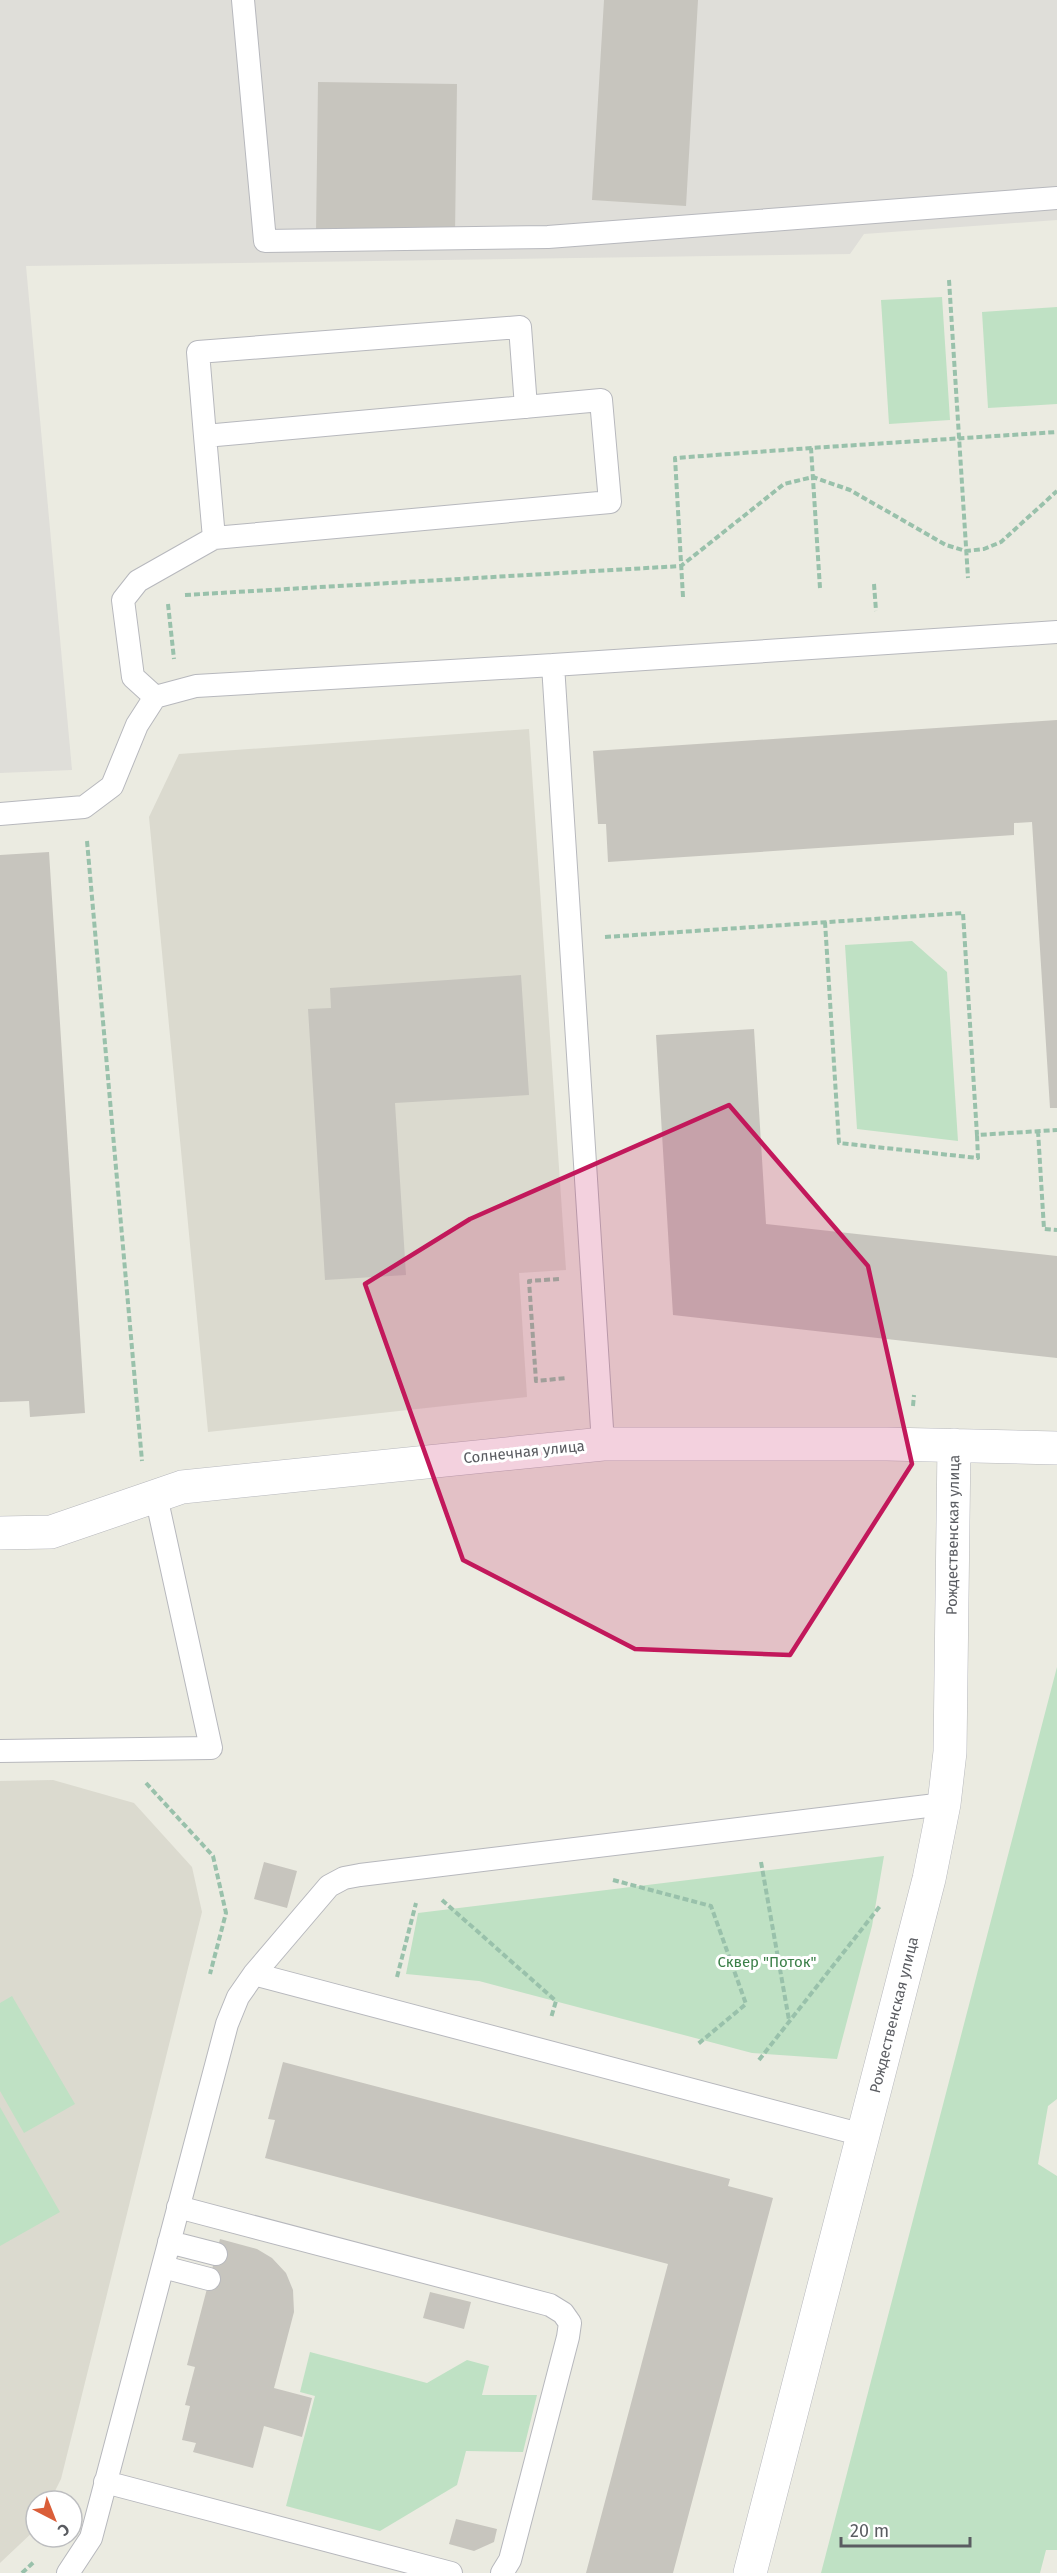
<svg xmlns="http://www.w3.org/2000/svg" width="1057" height="2573" font-family="'Fira Sans',sans-serif">
<style>
.industrial{fill:#dfded9}
.education{fill:#dbdacf}
.green{fill:#bfe1c4}
.building{fill:#c7c5be}
.lines{fill:none;stroke-linecap:round;stroke-linejoin:round}
.service-casing{stroke:#b7b8bd;stroke-width:24}
.minor-casing{stroke:#b7b8bd;stroke-width:34}
.path{stroke:#99c1ab;stroke-width:4;stroke-dasharray:6 3;stroke-linecap:butt}
.service{stroke:#fff;stroke-width:22}
.minor{stroke:#fff;stroke-width:33}
.marked{fill:#c2185b;fill-opacity:0.2;stroke:#c2185b;stroke-width:4.5;stroke-linejoin:round}
.labels{text-anchor:middle;dominant-baseline:central;stroke-width:6;stroke-linejoin:round;paint-order:stroke}
.street-label{font-size:15px;fill:#5a5c61;stroke:#fff}
.park-label{font-size:15px;fill:#3b7f48;stroke:#fff}
</style>
<rect width="100%" height="100%" fill="#ebebe1"/>
<!-- industrial -->
<path class="industrial" d="M0,0H1057V220L864,234L850,254L26,266L72,770L0,773Z"/>
<!-- education -->
<path class="education" d="M529,729L566,1270L519,1273L527,1397L208,1432L149,817L179,754Z
M53,1780L134,1803L192,1867L202,1912L61,2479L50,2501H36V2529L0,2563V1781Z"/>
<!-- green -->
<path class="green" d="M942,297L950,420L889,424L881,300Z
M1057,307V404L988,408L982,312Z
M912,941L947,972L958,1141L857,1129L845,945Z
M1057,1667V2099L1048,2106L1038,2164L1057,2176V2550H1046L1040,2573H821Z
M884,1856L872,1926L837,2059L752,2053L479,1981L406,1974L418,1913Z
M12,1996L75,2104L24,2133L0,2091V2003Z
M0,2107L60,2212L0,2246Z
M310,2352L427,2383L467,2360L489,2366L482,2395H537L523,2452L466,2451L457,2485L380,2531L286,2506L315,2396L300,2392Z"/>
<!-- building -->
<path class="building" d="M604,0H698L686,206L592,200Z
M318,82L457,84L455,235L316,233Z
M1057,720V1108H1050L1032,822L1014,823V835L608,862L606,824H598L593,751Z
M49,852L85,1413L30,1417L29,1401L0,1402V855Z
M521,975L529,1095L395,1103L406,1275L325,1280L308,1009L331,1008L330,988Z
M754,1029L766,1224L1057,1256V1358L673,1315L656,1035Z
M264,1862L297,1871L287,1908L254,1899Z
M283,2062L730,2179L728,2186L773,2198L673,2573H586L668,2264L265,2158L275,2120L268,2119Z
M220,2239L257,2249L272,2258L286,2273L293,2290L294,2312L274,2388L312,2398L302,2437L264,2426L253,2468L193,2452L196,2443L182,2440L190,2406L185,2405L195,2367L187,2365Z
M430,2292L471,2302L464,2329L423,2318Z
M456,2519L497,2529L494,2542L474,2551L449,2544Z"/>
<g class="lines">
<!-- service casing -->
<g class="service-casing">
<path id="service" d="M243,0L265,241L548,237L1057,198
M205,436L198,352L520,327L526,407
M155,697L133,677L123,600L138,581L214,538L610,502L601,400L205,436L214,538
M0,814L84,807L112,786L137,725L155,697L196,686L553,665
M603,1444L553,665L1057,632
M0,1751L211,1748L156,1496
M254,1974L863,2135
M178,2207L550,2305L563,2313L570,2323L568,2337L510,2560L502,2573
M169,2242L216,2254
M163,2267L209,2279
M105,2482L451,2573
M68,2573L91,2538L227,2024L238,1997L254,1974L329,1886L344,1878L360,1875L944,1804"/>
</g>
<!-- minor casing -->
<g class="minor-casing">
<path id="minor" d="M0,1533L51,1532L182,1487L603,1444H887L1057,1448
M750,2573L929,1879L944,1804L950,1752L954,1445"/>
</g>
<!-- path -->
<path class="path" d="M949,280L968,578
M874,584L876,611
M820,588L811,448L1057,432
M185,595L681,566L784,484L813,477L850,490L946,545L966,551L984,549L1001,542L1057,491
M683,597L675,458L811,448
M168,604L174,659
M87,841L142,1461
M825,922L839,1143L978,1158L977,1135
M605,937L963,913L977,1135L1057,1130
M1038,1131L1044,1229L1057,1230
M559,1279L529,1281L536,1381L566,1378
M913,1406L914,1395
M146,1783L213,1856L226,1913L210,1974
M761,1862L789,2020
M613,1880L711,1906L746,2004L698,2044
M442,1900L556,2001L551,2018
M397,1977L416,1903
M759,2060L880,1906
M22,2573L35,2561"/>
<!-- service -->
<use href="#service" class="service"/>
<!-- minor -->
<use href="#minor" class="minor"/>
</g>
<!-- marked area -->
<path class="marked" d="M729,1105L868,1266L912,1464L790,1655L635,1649L463,1560L365,1284L470,1219Z"/>
<g class="labels">
<!-- street labels -->
<g class="street-label">
<text transform="translate(524 1452) rotate(-6)">Солнечная улица</text>
<text transform="translate(953 1535) rotate(-89)">Рождественская улица</text>
<text transform="translate(894 2015) rotate(-76)">Рождественская улица</text>
</g>
<!-- park labels -->
<g class="park-label">
<text x="767" y="1962">Сквер "Поток"</text>
</g>
</g>
<!-- north arrow -->
<g transform="translate(54 2519) rotate(138)"><circle r="28" fill="#ffffff" stroke="#bdbec0" stroke-width="1.5"/>
<path d="M0-4.5L10 22L0 15L-10 22Z" fill="#da5e39"/>
<text y="-9" font-size="16" font-weight="bold" text-anchor="middle" fill="#5a5c61">С</text>
</g>
<!-- scale -->
<path d="M841 2537v9h129v-9" fill="none" stroke="#5a5c61" stroke-width="3"/>
<text x="850" y="2537" font-size="18" fill="#5a5c61" stroke="#ffffff" stroke-width="4.5" paint-order="stroke">20 m</text>
</svg>
